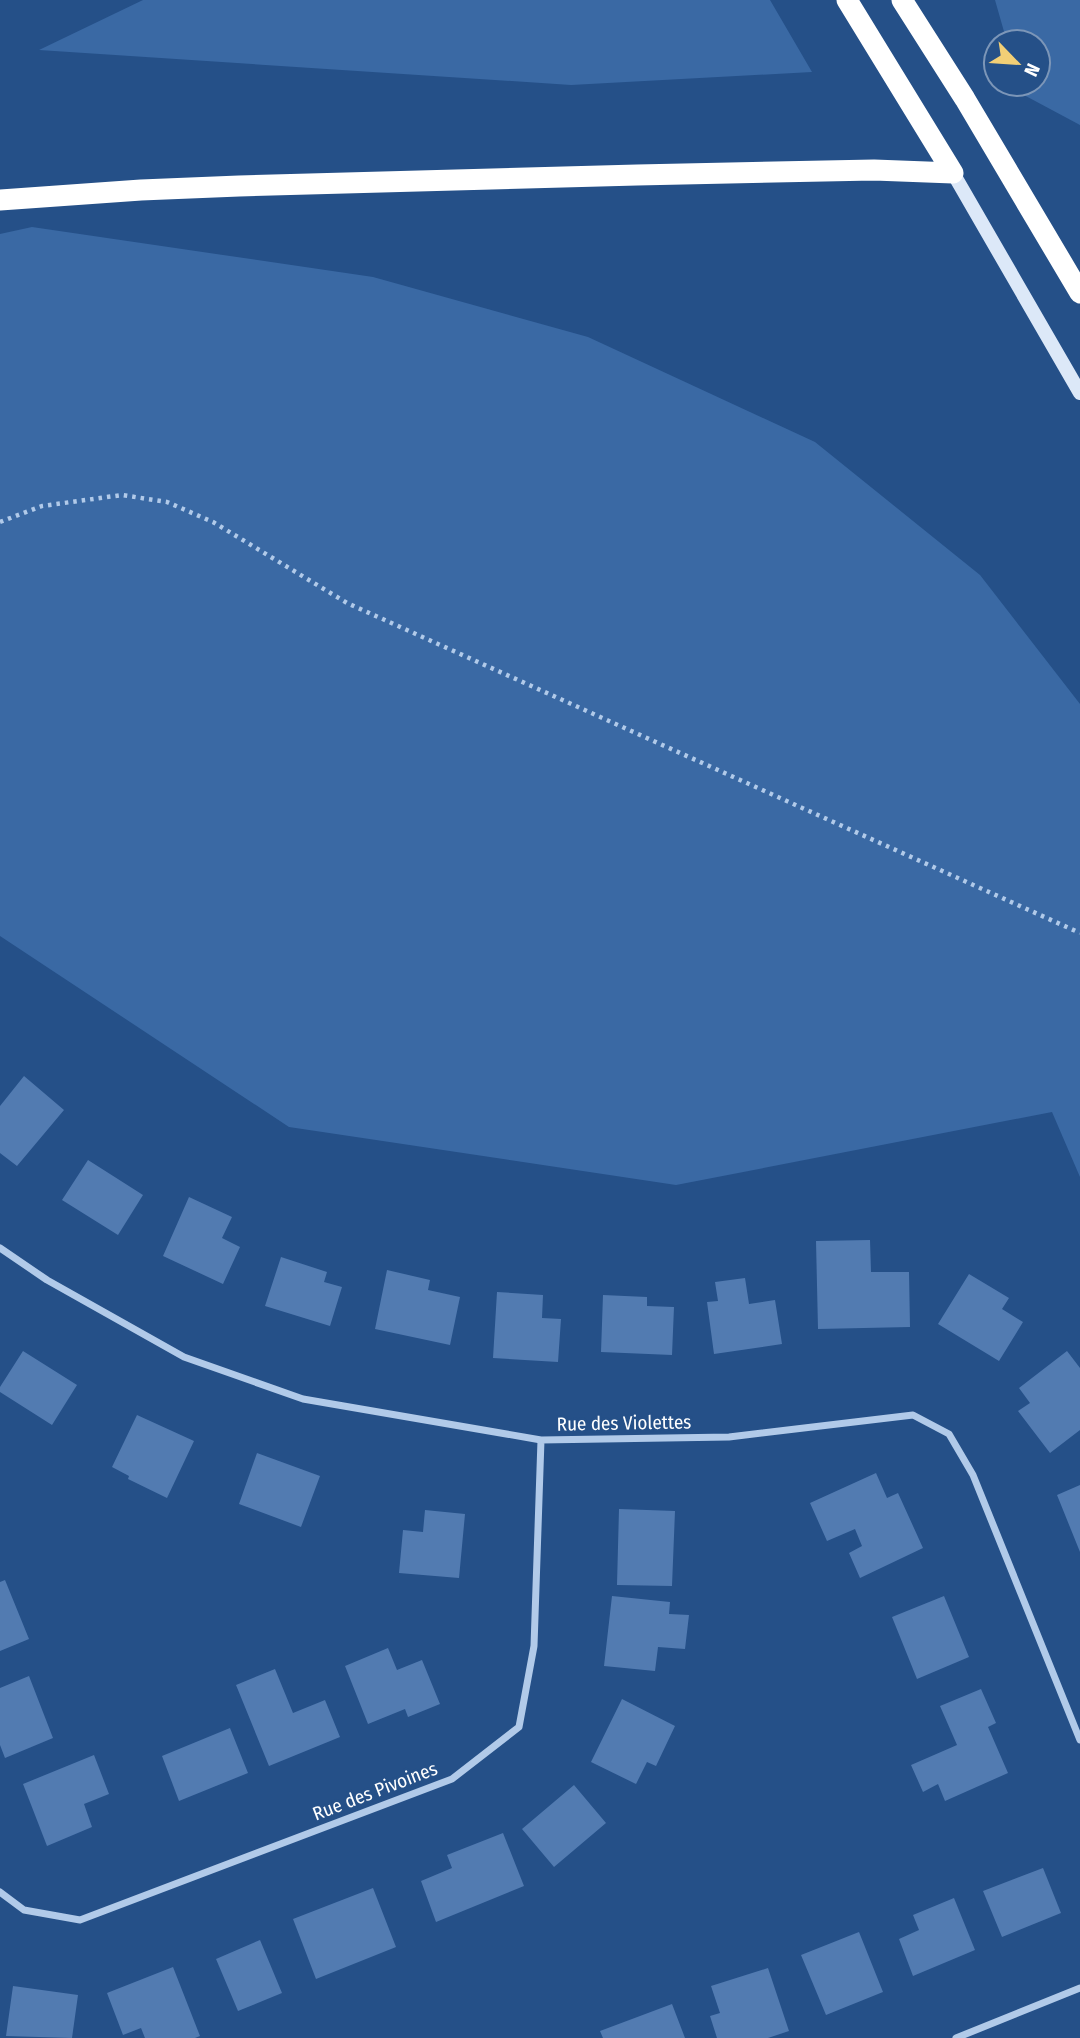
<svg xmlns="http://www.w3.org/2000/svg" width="1080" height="2038" font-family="'Fira Sans Condensed',sans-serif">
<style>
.green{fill:#3a69a4}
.building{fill:#527bb1}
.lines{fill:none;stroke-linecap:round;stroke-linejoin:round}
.path{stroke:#b1cae9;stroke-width:4.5;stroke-dasharray:3.5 5;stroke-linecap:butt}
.minor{stroke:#b1cae9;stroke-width:7}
.secondary{stroke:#dce8f8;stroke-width:14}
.motorway{stroke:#fff;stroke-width:21}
.labels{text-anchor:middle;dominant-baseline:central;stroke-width:5;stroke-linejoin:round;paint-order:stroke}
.street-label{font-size:19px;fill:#fff;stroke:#255088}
</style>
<rect width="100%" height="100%" fill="#255088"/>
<!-- green -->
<path class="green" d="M143,0H770L812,72L571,85L39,50Z
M995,0H1080V125L1022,94L1019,84H1038V42H1007Z
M32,227L373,277L588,337L815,442L980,575L1080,704V1177L1052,1112L676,1185L289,1127L0,936V234Z"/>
<!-- building -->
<path class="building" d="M24,1076L64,1110L17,1166L0,1153V1106Z
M88,1160L143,1195L118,1235L62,1200Z
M189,1197L232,1217L222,1238L240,1247L223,1284L163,1256Z
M870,1240L871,1272H909L910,1327L818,1329L816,1241Z
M281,1257L327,1272L324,1282L342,1287L330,1326L265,1306Z
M387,1270L430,1280L428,1290L460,1297L450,1345L375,1329Z
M969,1274L1009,1298L1002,1309L1023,1322L999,1361L938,1324Z
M745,1278L749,1304L775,1300L782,1344L714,1354L707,1302L718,1301L715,1282Z
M497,1292L543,1295L542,1318L561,1319L558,1362L493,1358Z
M603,1295L647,1297V1306L674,1307L672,1355L601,1352Z
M23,1351L77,1385L52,1425L0,1392V1387Z
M1067,1351L1080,1368V1430L1050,1453L1018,1411L1030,1403L1019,1388Z
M137,1415L194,1441L167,1498L128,1479L129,1476L112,1467Z
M257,1453L320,1476L301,1527L239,1504Z
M876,1473L887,1498L898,1493L923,1548L860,1578L849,1553L862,1546L855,1529L827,1541L810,1503Z
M1080,1485V1552L1057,1495Z
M619,1509L675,1511L672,1586L617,1585Z
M425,1510L465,1514L459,1578L399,1573L403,1530L423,1532Z
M5,1580L29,1639L0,1651V1582Z
M612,1596L670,1602L669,1614L689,1615L685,1649L658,1647L655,1671L604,1666Z
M944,1596L969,1657L917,1679L892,1617Z
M388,1648L397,1670L422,1660L440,1704L408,1717L405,1709L368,1724L345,1666Z
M275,1669L293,1713L325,1700L340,1737L269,1766L236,1685Z
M29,1676L53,1738L5,1758L0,1745V1688Z
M981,1689L996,1723L988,1727L1008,1773L945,1801L938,1784L923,1792L911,1765L957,1745L940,1706Z
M622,1699L675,1726L656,1766L647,1762L636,1784L591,1762Z
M230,1728L248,1773L179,1801L162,1756Z
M94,1755L109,1794L84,1804L92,1827L47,1846L23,1784Z
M574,1785L606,1823L554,1867L522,1829Z
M503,1833L524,1886L436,1922L421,1881L452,1868L447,1855Z
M1043,1868L1061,1913L1002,1937L983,1891Z
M373,1888L396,1947L316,1979L293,1919Z
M954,1898L975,1950L913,1976L899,1939L919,1930L913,1915Z
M859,1932L883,1992L826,2015L801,1955Z
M260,1940L282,1993L238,2011L216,1959Z
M173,1967L200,2036L195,2038H145L141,2028L123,2035L107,1993Z
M768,1968L789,2031L768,2038H717L710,2016L720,2013L711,1986Z
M13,1986L78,1995L72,2038L6,2036Z
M672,2004L685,2038H603L600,2031Z"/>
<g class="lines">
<!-- path -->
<path class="path" d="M0,522L42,506L122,495L167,502L213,522L347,603L1080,933"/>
<!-- minor -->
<path class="minor" d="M0,1248L47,1280L184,1357L303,1399L541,1440L729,1437L913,1415L949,1434L973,1475L1080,1740
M0,1892L24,1910L80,1920L452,1779L519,1727L534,1646L541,1440
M956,2038L1080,1988"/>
<!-- secondary -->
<path class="secondary" d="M953,173L1080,393"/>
<!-- motorway -->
<path class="motorway" d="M847,0L953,173
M902,0L965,99L1080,293
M0,200L141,190L239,186L637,175L874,170L953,173"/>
</g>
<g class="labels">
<!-- street labels -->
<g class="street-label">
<text transform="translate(624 1423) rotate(-1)">Rue des Violettes</text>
<text transform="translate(375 1791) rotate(-21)">Rue des Pivoines</text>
</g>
</g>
<!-- north arrow -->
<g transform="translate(1017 63) rotate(115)"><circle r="33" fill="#255088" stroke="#7c96b8" stroke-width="2"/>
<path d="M0-5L12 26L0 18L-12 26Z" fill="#f2cf76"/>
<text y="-10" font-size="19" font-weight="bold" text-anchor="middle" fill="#ffffff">N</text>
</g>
</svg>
